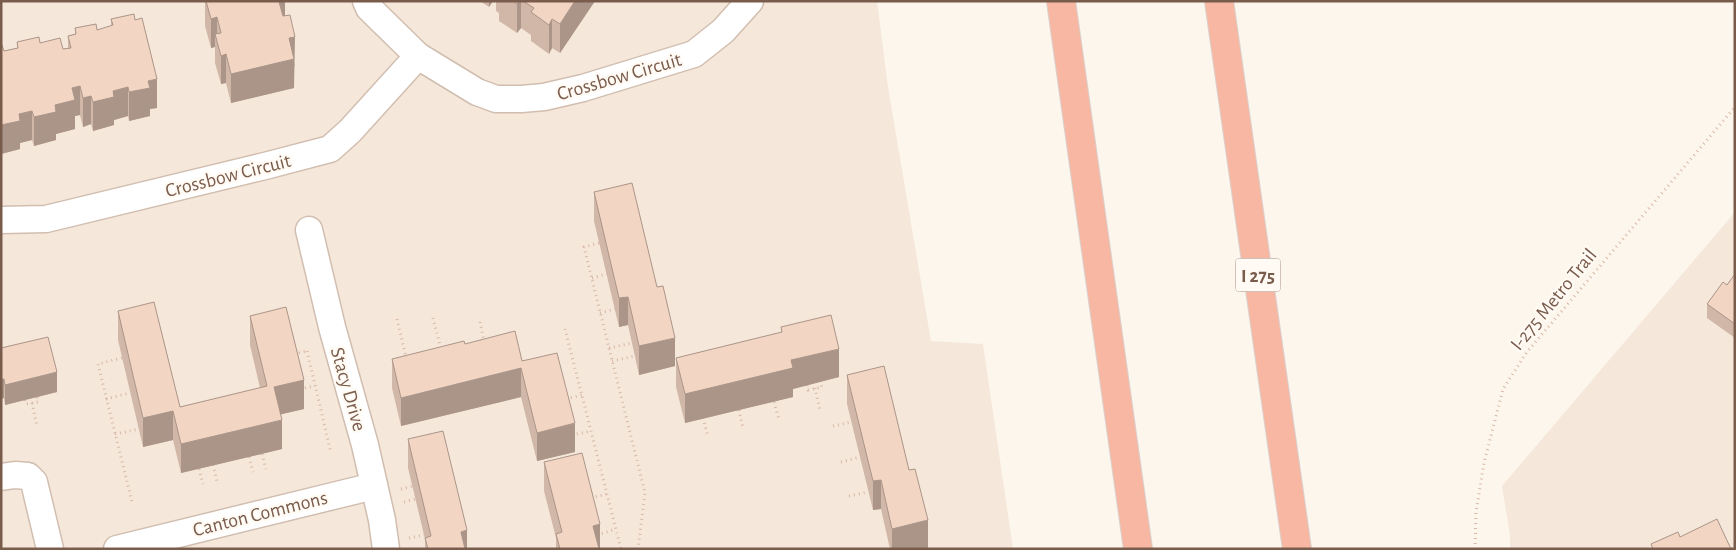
<svg xmlns="http://www.w3.org/2000/svg" width="1736" height="550" font-family="'Alegreya Sans',sans-serif">
<style>
.residential{fill:#f5e8da}
.lines{fill:none;stroke-linecap:round;stroke-linejoin:round}
.minor-casing{stroke:#d1beb0;stroke-width:29}
.motorway-casing{stroke:#dad1cd;stroke-width:30}
.path{stroke:#d9b8a5;stroke-width:3;stroke-dasharray:1 4;stroke-linecap:butt}
.minor{stroke:#fff;stroke-width:26}
.motorway{stroke:#f7b7a3;stroke-width:28}
.wall{fill:#d1b7a8}
.shaded-wall{fill:#aa9588}
.building{fill:#f3d5c3;stroke:#aa9588}
.labels{text-anchor:middle;stroke-width:4.5;stroke-linejoin:round;paint-order:stroke}
.shield{fill:#fffaf3;stroke:#a28b7f;stroke-width:1}
.shield-label{font-size:19px;font-weight:bold;fill:#7a5c4d}
.street-label{font-size:20px;fill:#7a5c4d;stroke:#fffaf3}
</style>
<rect width="100%" height="100%" fill="#fdf6ec"/>
<g class="residential">
<polygon points="1,1 877,1 888,87 931,341 983,344 1013,549 1,549"/>
<polygon points="1735,212 1735,549 1510,549 1510,535 1502,486"/>
</g>
<g class="lines">
<g class="minor-casing">
<g id="minor">
<polyline points="366,1 369,8 418,56 477,92 496,99 521,99 544,97 583,88 694,54 723,31 750,1"/>
<polyline points="1,220 46,219 265,166 330,149 350,131 418,56"/>
<polyline points="309,230 332,327 365,445 382,520 386,549"/>
<polyline points="1,477 15,475 28,476 34,482 50,549"/>
<polyline points="117,549 374,486"/>
</g>
</g>
<g class="motorway-casing">
<g id="motorway">
<polyline points="1061,1 1138,549"/>
<polyline points="1219,1 1297,549"/>
</g>
</g>
<g class="path">
<polyline points="599,243 584,247 645,493 638,549"/>
<polyline points="592,278 607,274"/>
<polyline points="600,313 615,309"/>
<polyline points="433,318 441,349"/>
<polyline points="397,319 406,357"/>
<polyline points="480,322 484,341"/>
<polyline points="565,329 621,549"/>
<polyline points="609,348 632,343"/>
<polyline points="307,351 331,453"/>
<polyline points="294,354 307,351"/>
<polyline points="122,358 98,364 132,502"/>
<polyline points="612,361 635,356"/>
<polyline points="807,385 808,390 822,387 820,382"/>
<polyline points="815,388 820,410"/>
<polyline points="300,389 315,386"/>
<polyline points="106,399 130,393"/>
<polyline points="566,399 582,395"/>
<polyline points="25,400 26,404 38,402 37,397"/>
<polyline points="774,402 779,420"/>
<polyline points="32,403 37,426"/>
<polyline points="739,410 743,428"/>
<polyline points="703,418 708,437"/>
<polyline points="833,426 851,422"/>
<polyline points="115,434 139,429"/>
<polyline points="572,435 591,431"/>
<polyline points="262,454 266,469"/>
<polyline points="249,457 253,472"/>
<polyline points="841,462 860,457"/>
<polyline points="213,465 217,481"/>
<polyline points="199,469 203,484"/>
<polyline points="401,489 413,486"/>
<polyline points="849,496 868,492"/>
<polyline points="591,498 607,494"/>
<polyline points="404,502 416,499"/>
<polyline points="597,535 616,529"/>
<polyline points="409,538 424,535"/>
<polyline points="1475,549 1476,512 1484,463 1503,389 1527,352 1735,107"/>
</g>
<use href="#minor" class="minor"/>
<use href="#motorway" class="motorway"/>
</g>
<g class="wall">
<polygon points="205,1 285,1 285,16 295,66 294,66 294,88 231,103 226,83 221,84 215,63 215,47 211,48 205,26"/>
<polygon points="480,1 493,1 489,7"/>
<polygon points="496,1 595,1 560,53 552,48 549,54 531,41 531,35 521,28 517,33 499,21 499,13 496,11"/>
<polygon points="111,19 157,108 150,109 150,116 129,121 128,116 114,120 114,125 93,131 91,124 83,127 80,115 75,116 75,129 56,134 56,140 34,146 32,140 20,143 20,149 1,154 1,46 4,51 17,48 17,42 40,43 63,49 68,48 68,36 75,34 75,28 97,30 111,26"/>
<polygon points="594,192 657,287 675,366 639,375 628,325 619,327 594,221"/>
<polygon points="1735,274 1735,338 1707,318 1707,304 1727,285"/>
<polygon points="118,311 180,407 260,388 250,345 250,316 304,409 281,414 282,449 181,473 173,440 143,447 118,340"/>
<polygon points="781,327 839,377 793,389 793,397 685,423 676,387 676,358 781,333"/>
<polygon points="465,344 522,361 575,452 537,461 521,397 401,426 392,388 392,359"/>
<polygon points="1,348 57,392 5,405 4,398 1,399"/>
<polygon points="847,375 928,549 890,549 881,509 873,510 847,404"/>
<polygon points="408,439 467,549 425,549 425,539 408,468"/>
<polygon points="544,462 600,549 556,549 556,538 544,491"/>
</g>
<g class="shaded-wall">
<polygon points="282,1 285,1 285,29 279,2"/>
<polygon points="489,1 493,1 489,7"/>
<polygon points="519,1 521,1 521,28 517,33 517,4"/>
<polygon points="575,1 595,1 560,53 560,24"/>
<polygon points="217,17 217,42 215,34 215,47 211,48 211,19"/>
<polygon points="552,19 552,48 549,54 549,25"/>
<polygon points="295,37 294,88 231,103 231,74 289,38"/>
<polygon points="226,54 226,83 221,84 221,56"/>
<polygon points="157,79 157,108 150,109 150,116 129,121 129,92 148,81"/>
<polygon points="80,86 80,115 75,116 75,129 56,134 56,140 34,146 34,117 55,105 72,88"/>
<polygon points="128,87 128,116 114,120 114,125 93,131 93,102 113,91"/>
<polygon points="91,96 91,124 83,127 83,98"/>
<polygon points="32,111 32,140 20,143 20,149 1,154 1,125 19,114"/>
<polygon points="628,297 628,325 619,327 619,298"/>
<polygon points="675,338 675,366 639,375 639,346"/>
<polygon points="839,349 839,377 793,389 793,397 685,423 685,394 791,360"/>
<polygon points="521,368 521,397 401,426 401,398"/>
<polygon points="57,372 57,392 5,405 5,385"/>
<polygon points="1,379 4,379 4,398 1,399"/>
<polygon points="304,380 304,409 274,416 274,387"/>
<polygon points="173,411 173,440 143,447 143,418"/>
<polygon points="282,420 282,449 181,473 181,444"/>
<polygon points="575,423 575,452 537,461 537,433"/>
<polygon points="881,480 881,509 873,510 873,481"/>
<polygon points="928,520 928,549 892,549 892,529"/>
<polygon points="600,524 600,549 593,549 593,526"/>
<polygon points="467,530 467,549 461,549 461,532"/>
</g>
<g class="building">
<polygon points="206,1 282,1 279,2 283,16 290,15 295,37 289,38 294,59 231,74 226,54 221,56 215,34 221,33 217,17 211,19"/>
<polygon points="513,1 519,1 517,4"/>
<polygon points="523,1 575,1 560,24 552,19 549,25 531,12 534,8"/>
<polygon points="134,14 135,20 142,18 157,79 148,81 150,88 129,92 128,87 113,91 114,97 93,102 91,96 83,98 80,86 72,88 75,100 55,105 56,112 34,117 32,111 19,114 20,121 1,125 1,46 2,45 4,51 18,48 17,42 39,37 40,43 60,38 63,49 71,48 68,36 76,34 75,28 96,24 97,30 113,25 111,19"/>
<polygon points="632,183 657,287 663,286 675,338 639,346 628,297 619,298 594,192"/>
<polygon points="1735,274 1735,324 1707,304 1723,282 1727,285"/>
<polygon points="154,302 180,407 267,386 250,316 286,307 304,380 274,387 282,420 181,444 173,411 143,418 118,311"/>
<polygon points="831,315 839,349 791,360 793,368 685,394 676,358 782,332 781,327"/>
<polygon points="515,331 522,361 557,353 575,423 537,433 521,368 401,398 392,359 464,341 465,344"/>
<polygon points="48,337 57,372 5,385 4,379 1,379 1,348"/>
<polygon points="884,366 909,470 915,469 928,520 892,529 881,480 873,481 847,375"/>
<polygon points="443,431 467,530 461,532 465,549 428,549 425,538 431,536 408,439"/>
<polygon points="582,453 600,524 593,526 599,549 560,549 556,534 562,532 544,462"/>
<polygon points="1717,519 1731,549 1653,549 1651,544 1678,532 1680,537"/>
</g>
<g class="labels">
<rect class="shield" x="1235.5" y="258.5" width="45" height="33" rx="4"/>
<g class="shield-label">
<text x="1258" y="282">I 275</text>
</g>
<g class="street-label">
<text transform="translate(619 76) rotate(-16)" y="7">Crossbow Circuit</text>
<text transform="translate(228 175) rotate(-14)" y="7">Crossbow Circuit</text>
<text transform="translate(1553 299) rotate(-51)" y="7">I-275 Metro Trail</text>
<text transform="translate(349 389) rotate(74)" y="7">Stacy Drive</text>
<text transform="translate(260 513) rotate(-14)" y="7">Canton Commons</text>
</g>
</g>
<rect width="1736" height="550" fill="none" stroke="#7a5c4d" stroke-width="5"/>
</svg>
